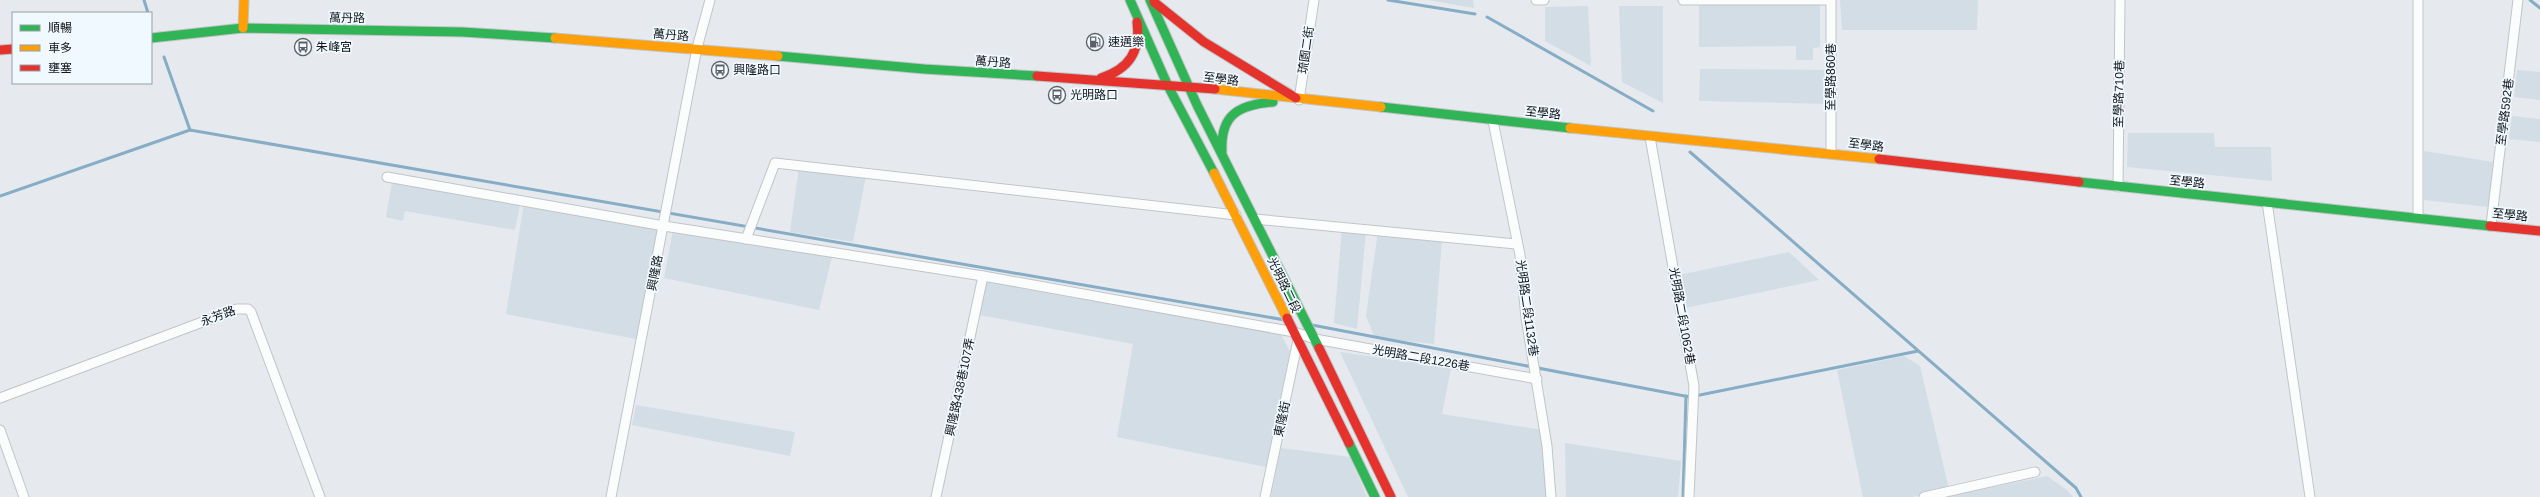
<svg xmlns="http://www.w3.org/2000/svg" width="2540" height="497" font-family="Arial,'Noto Sans TC',sans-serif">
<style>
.built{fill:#d2dde5}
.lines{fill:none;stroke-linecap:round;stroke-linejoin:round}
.stream{stroke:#86adc5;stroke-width:3}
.street-casing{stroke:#c1c5c8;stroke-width:11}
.fast-casing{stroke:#c1c5c8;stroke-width:11}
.slow-casing{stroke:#c1c5c8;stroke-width:11}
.jam-casing{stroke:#c1c5c8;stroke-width:11}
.street{stroke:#fbfcfc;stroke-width:9}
.fast{stroke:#30b455;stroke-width:9}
.slow{stroke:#ff9f0a;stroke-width:9}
.jam{stroke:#e5322d;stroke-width:9}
.labels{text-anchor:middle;stroke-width:3.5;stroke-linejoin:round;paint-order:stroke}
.street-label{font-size:12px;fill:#141719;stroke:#eff9ff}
.poi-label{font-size:12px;fill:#141719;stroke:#eff9ff;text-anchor:start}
</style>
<rect width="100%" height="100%" fill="#e6eaee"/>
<g class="built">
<polygon points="1428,0 1473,0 1474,8"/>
<polygon points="1840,0 1978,0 1977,30 1842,30"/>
<polygon points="1699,5 1820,5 1820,47 1813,48 1813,60 1796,60 1796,46 1699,47"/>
<polygon points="1588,6 1591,66 1545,41 1545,7"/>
<polygon points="1619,6 1663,6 1663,103 1622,82"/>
<polygon points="1700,69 1829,70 1829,104 1699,101"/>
<polygon points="2517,70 2540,72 2540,100 2514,97"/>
<polygon points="2512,116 2540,119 2540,142 2509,139"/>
<polygon points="2128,133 2214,133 2215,147 2271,147 2272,181 2127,167"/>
<polygon points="2424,151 2493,162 2489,207 2424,200"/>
<polygon points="799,167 866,176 853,242 790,232"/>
<polygon points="393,176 521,200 515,230 405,211 403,221 386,217"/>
<polygon points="524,203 658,228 636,339 506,314"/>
<polygon points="1342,228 1366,231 1357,329 1334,323"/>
<polygon points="673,230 832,257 819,310 664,278"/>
<polygon points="1378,231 1442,239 1434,344 1375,338 1366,316"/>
<polygon points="1789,252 1819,280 1685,308 1679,275"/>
<polygon points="985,282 1281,335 1290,351 1266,467 1117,437 1133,344 979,315"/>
<polygon points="1340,352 1451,368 1442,414 1542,430 1547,497 1408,497"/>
<polygon points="1904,356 1920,366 1949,489 1912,497 1863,497 1837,370"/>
<polygon points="636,405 795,432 790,456 632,425"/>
<polygon points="1565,443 1681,461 1678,497 1566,497"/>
<polygon points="1281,448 1350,457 1367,497 1271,497"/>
<polygon points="2047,476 2067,490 2073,497 1947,497"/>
</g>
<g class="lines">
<g class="stream">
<polyline points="144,0 148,13"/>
<polyline points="1388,0 1475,14"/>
<polyline points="2530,0 2540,8"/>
<polyline points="1487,17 1653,111"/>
<polyline points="164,57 190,130"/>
<polyline points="1690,152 2076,488 2081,497"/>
<polyline points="0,196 190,130 1285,320"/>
<polyline points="1312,325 1690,397 1918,351"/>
<polyline points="1683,497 1686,396"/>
</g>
<g class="street-casing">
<g id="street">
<polyline points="1536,0 1544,0"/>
<polyline points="1683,0 1831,0 1831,153"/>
<polyline points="1299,100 1314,0"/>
<polyline points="1493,121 1520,255 1526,318 1547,446 1551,497"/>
<polyline points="1650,137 1694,386 1689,497"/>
<polyline points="387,177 664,226 983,276 1294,332 1315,339 1537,379"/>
<polyline points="2118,187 2120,0"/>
<polyline points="2267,202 2310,497"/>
<polyline points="2418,217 2418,0"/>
<polyline points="1255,219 1516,244"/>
<polyline points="2491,225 2518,0"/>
<polyline points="746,239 775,163 1236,215"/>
<polyline points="0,398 237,309 248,309 251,312 320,497"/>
<polyline points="0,430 24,497"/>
<polyline points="611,497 697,48 710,0"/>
<polyline points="936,497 983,276"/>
<polyline points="1265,497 1298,340"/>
<polyline points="1924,497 2035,472"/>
</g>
</g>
<g class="fast-casing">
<g id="fast">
<polyline points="1130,0 1168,86 1214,173"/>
<polyline points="1150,0 1197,105 1319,348"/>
<polyline points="151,38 243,28 462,32 555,38"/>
<polyline points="778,56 924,69 1037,76"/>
<polyline points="1381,107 1570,128"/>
<path d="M1222,152C1220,114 1239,105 1273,102"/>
<polyline points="2079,182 2490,226"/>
<polyline points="1349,443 1375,497"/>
</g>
</g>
<g class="slow-casing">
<g id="slow">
<polyline points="243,28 244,0"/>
<polyline points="555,38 778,56"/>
<polyline points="1215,89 1381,107"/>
<polyline points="1570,128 1879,159"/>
<polyline points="1214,173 1287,318"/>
</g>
</g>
<g class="jam-casing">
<g id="jam">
<polyline points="1154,2 1204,42 1296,98"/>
<polyline points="0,50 13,49"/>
<polyline points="1037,76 1215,89"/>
<path d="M1101,78C1129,69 1141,51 1137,22"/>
<polyline points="1879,159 2079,182"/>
<polyline points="2490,226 2540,231"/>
<polyline points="1287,318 1349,443"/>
<polyline points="1319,348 1391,497"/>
</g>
</g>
<use href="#street" class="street"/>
<use href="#fast" class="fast"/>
<use href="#slow" class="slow"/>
<use href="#jam" class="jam"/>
</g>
<defs>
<g id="fuel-ring" transform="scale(0.9)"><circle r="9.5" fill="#eff9ff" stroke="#5e6164" stroke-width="1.5"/><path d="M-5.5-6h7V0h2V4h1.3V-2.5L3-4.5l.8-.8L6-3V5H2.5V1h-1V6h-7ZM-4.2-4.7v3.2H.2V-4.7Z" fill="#5e6164"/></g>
<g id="bus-ring" transform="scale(0.9)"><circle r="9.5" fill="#eff9ff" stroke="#5e6164" stroke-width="1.5"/><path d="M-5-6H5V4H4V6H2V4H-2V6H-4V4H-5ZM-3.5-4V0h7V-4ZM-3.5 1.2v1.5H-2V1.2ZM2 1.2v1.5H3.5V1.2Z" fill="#5e6164"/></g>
</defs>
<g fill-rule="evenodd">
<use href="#fuel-ring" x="1095" y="42"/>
<use href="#bus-ring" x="303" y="47"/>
<use href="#bus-ring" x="720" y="70"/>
<use href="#bus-ring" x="1057" y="95"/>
</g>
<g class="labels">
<g class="street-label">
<text transform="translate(347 18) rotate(1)" y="4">萬丹路</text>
<text transform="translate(671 35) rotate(4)" y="4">萬丹路</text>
<text transform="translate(1306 50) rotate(-82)" y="4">琉園二街</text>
<text transform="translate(993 62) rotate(4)" y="4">萬丹路</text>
<text transform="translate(1831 77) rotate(-90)" y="4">至學路860巷</text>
<text transform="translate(1221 79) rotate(7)" y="4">至學路</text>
<text transform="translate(2119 94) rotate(-89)" y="4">至學路710巷</text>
<text transform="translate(2505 112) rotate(-83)" y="4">至學路592巷</text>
<text transform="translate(1543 113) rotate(6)" y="4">至學路</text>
<text transform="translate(1866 145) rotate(7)" y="4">至學路</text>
<text transform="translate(2187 182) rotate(6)" y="4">至學路</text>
<text transform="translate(2510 215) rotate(6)" y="4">至學路</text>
<text transform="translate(655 273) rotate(-79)" y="4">興隆路</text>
<text transform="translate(1284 285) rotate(64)" y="4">光明路二段</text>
<text transform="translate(1527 308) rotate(82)" y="4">光明路二段1132巷</text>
<text transform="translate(218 316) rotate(-20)" y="4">永芳路</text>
<text transform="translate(1682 316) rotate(80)" y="4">光明路二段1062巷</text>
<text transform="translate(1421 358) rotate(10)" y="4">光明路二段1226巷</text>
<text transform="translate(960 387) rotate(-78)" y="4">興隆路438巷107弄</text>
<text transform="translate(1282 419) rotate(-78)" y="4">東隆街</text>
</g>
<g class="poi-label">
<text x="1108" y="46">速邁樂</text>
<text x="316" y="51">朱峰宮</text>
<text x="733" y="74">興隆路口</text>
<text x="1070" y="99">光明路口</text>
</g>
</g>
<rect x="12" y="12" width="140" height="72" fill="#eff9ff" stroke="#979fa3"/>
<rect x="20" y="25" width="20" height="6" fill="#30b455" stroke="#979fa3"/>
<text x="48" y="32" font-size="12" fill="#141719">順暢</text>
<rect x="20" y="45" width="20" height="6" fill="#ff9f0a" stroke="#979fa3"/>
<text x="48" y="52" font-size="12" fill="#141719">車多</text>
<rect x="20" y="65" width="20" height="6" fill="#e5322d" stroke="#979fa3"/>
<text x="48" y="72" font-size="12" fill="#141719">壅塞</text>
</svg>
